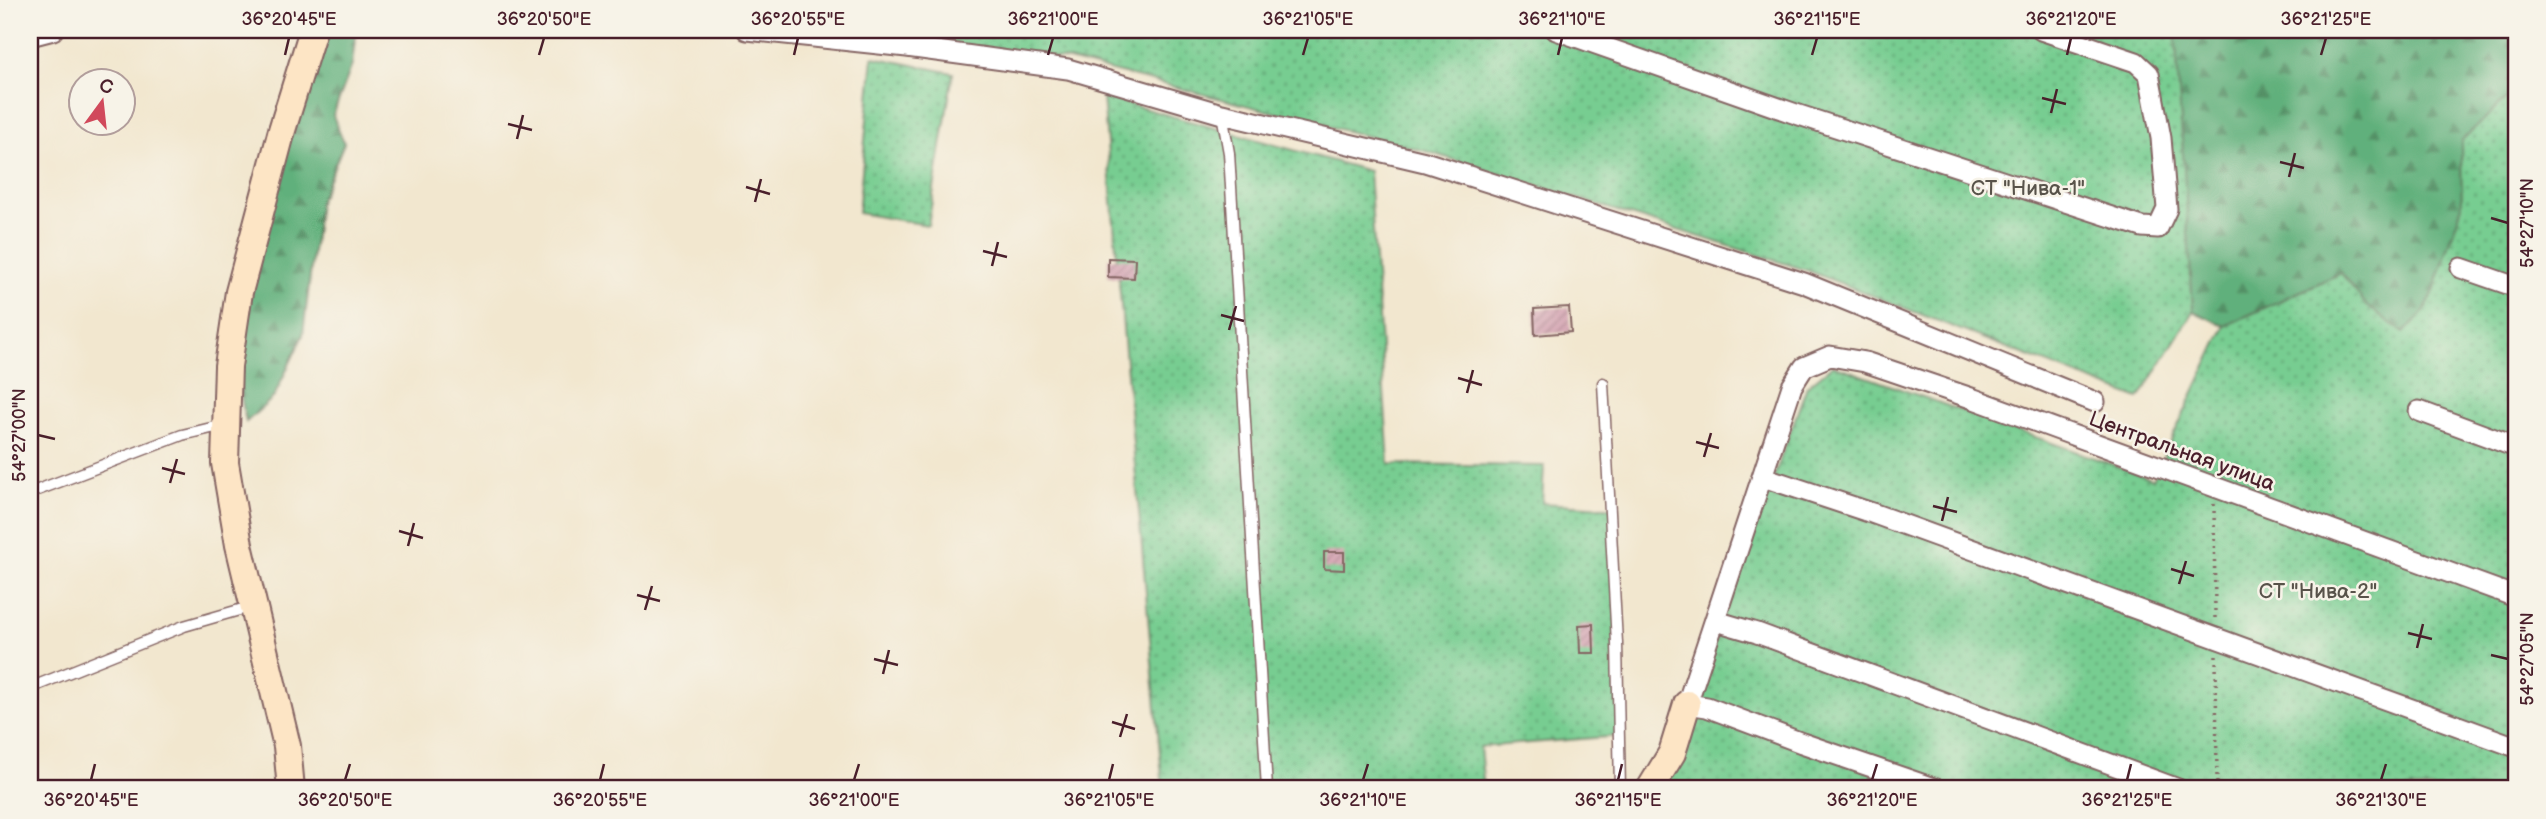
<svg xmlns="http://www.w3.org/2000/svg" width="2546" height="819" font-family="'Balsamiq Sans',sans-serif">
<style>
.forest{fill:url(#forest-firs);stroke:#566853;stroke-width:2}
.garden{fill:url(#garden-dots);stroke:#60765e;stroke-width:2}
.building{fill:url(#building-hatch)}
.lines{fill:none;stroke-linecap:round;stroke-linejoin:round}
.lane-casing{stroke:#856564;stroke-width:13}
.street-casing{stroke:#856564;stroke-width:23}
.secondary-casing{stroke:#856564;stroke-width:30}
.path{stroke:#856564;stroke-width:3.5;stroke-dasharray:2 5;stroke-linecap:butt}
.lane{stroke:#fff;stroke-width:10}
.street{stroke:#fff;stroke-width:19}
.secondary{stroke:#fde5c5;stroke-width:26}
.ticks{fill:none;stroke:#4a1f2b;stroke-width:2.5}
.labels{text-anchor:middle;stroke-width:5;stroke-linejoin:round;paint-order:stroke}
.park-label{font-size:21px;fill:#58534a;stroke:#f7f3e8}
.street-label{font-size:21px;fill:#4a1f2b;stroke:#f7f3e8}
.neatline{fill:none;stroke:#4a1f2b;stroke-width:2.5}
.ticks-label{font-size:18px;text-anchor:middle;fill:#4a1f2b}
</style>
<defs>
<pattern id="forest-firs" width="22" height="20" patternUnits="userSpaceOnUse" patternTransform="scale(1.75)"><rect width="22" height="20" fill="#61b07b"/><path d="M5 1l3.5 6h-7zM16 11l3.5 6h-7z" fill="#528f65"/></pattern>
<pattern id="garden-dots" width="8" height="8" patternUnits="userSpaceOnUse" patternTransform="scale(1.75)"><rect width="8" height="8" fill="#77cd91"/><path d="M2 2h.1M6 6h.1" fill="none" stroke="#64a677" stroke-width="1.8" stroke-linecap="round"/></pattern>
<pattern id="building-hatch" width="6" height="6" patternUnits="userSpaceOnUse" patternTransform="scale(1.75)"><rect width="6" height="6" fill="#d3a0b0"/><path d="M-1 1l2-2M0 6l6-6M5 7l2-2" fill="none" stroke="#ad828f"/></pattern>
</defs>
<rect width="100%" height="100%" fill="#f7f3e8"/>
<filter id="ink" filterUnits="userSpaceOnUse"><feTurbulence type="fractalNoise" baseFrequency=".0143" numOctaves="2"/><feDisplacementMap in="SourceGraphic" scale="14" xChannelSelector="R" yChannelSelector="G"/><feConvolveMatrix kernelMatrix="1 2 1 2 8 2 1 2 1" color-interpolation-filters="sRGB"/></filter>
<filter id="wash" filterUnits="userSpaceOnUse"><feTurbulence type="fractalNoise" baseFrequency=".00686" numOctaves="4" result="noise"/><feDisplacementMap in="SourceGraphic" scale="28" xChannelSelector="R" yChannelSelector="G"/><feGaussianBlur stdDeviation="1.57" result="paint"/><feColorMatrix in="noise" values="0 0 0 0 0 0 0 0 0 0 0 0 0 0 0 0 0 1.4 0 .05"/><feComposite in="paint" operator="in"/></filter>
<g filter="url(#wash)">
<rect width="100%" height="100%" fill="#f2e7cf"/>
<g class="forest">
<polygon points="319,30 356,30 352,65 333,115 344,143 319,202 303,335 274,397 246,422 236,371 246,297"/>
<polygon points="2175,30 2516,30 2516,90 2461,141 2462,206 2433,294 2423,313 2403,333 2367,306 2340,273 2225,326 2193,311"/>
</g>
<g class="garden">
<polygon points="804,30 2175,30 2193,311 2139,399 1809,271 1429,152 1069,60"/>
<polygon points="873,57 953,73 928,225 858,213"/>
<polygon points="2516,90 2516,789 1660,789 1807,386 1833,365 2153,479 2225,326 2341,273 2367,306 2404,333 2423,313 2433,294 2462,206 2461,141"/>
<polygon points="1103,97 1369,171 1389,464 1544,466 1542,503 1618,508 1619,736 1480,747 1484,789 1163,789"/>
</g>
<g id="blocks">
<g class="building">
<polygon points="1108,258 1135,259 1134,278 1108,277"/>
<polygon points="1569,307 1571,332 1535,335 1534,309"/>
<polygon points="1324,552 1344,552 1344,570 1324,569"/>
<polygon points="1593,624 1594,653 1580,653 1579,625"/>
</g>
</g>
</g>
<g filter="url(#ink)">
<use href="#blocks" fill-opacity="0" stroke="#856564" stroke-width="2"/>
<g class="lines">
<g class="lane-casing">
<g id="lane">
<polyline points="1222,114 1229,153 1267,789"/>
<polyline points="1603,383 1617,643 1620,789"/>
<polyline points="30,493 182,435 224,425"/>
<polyline points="30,688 184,626 253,606"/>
</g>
</g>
<g class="street-casing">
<g id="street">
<polyline points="747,30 907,47 1068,69 1222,114 1425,162 1804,283 2095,402"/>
<polyline points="1556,30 1793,113 2142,227 2158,228 2167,209 2161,138 2149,74 2136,62 2041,30"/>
<polyline points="30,36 53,30"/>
<polyline points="2461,268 2516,287"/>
<polyline points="2419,411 2516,447"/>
<polyline points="1763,477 1872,513 2516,747"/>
<polyline points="1716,621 1757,633 2178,789"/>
<polyline points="1936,789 1802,743 1707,707 1687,704 1792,386 1804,367 1830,356 1865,362 1974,399 2516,597"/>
</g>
</g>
<g class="secondary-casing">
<g id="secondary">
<polyline points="291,789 287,746 239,545 225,463 228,366 239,292 282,130 313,30"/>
<polyline points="1650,789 1672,753 1687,704"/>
</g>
</g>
<g class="path">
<polyline points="2214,504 2215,619"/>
<polyline points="2216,655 2217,789"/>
</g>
<use href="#lane" class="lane"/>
<use href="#street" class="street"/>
<use href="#secondary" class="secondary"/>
</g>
</g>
<path class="ticks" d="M285,55L289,38M539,55L544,38M794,55L798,38M1048,55L1053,38M1303,55L1308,38M1558,55L1562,38M1812,55L1817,38M2067,55L2071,38M2321,55L2326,38M2042,98L2066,104M2051,113L2057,89M508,124L532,130M517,139L523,115M2280,162L2304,168M2289,177L2295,153M746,187L770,194M755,202L761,179M2491,218L2508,223M983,251L1007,257M992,266L998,242M1221,315L1244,321M1229,330L1236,306M1458,378L1482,385M1467,393L1473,370M38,435L55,439M1696,442L1719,448M1704,457L1711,433M162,468L185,474M170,483L177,459M1933,506L1957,512M1942,521L1948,497M399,531L423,538M408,546L414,523M2171,569L2194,576M2179,584L2186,561M637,595L660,601M645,610L652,586M2408,633L2432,639M2417,648L2423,624M2491,655L2508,659M874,659L898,665M883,674L889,650M1112,722L1135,729M1120,737L1127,714M91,780L95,764M345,780L350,764M600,780L604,764M854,780L859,764M1109,780L1113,764M1363,780L1368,764M1618,780L1622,764M1872,780L1877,764M2127,780L2131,764M2381,780L2386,764"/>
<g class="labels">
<g class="park-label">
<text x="2028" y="195">СТ "Нива-1"</text>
<text x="2318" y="598">СТ "Нива-2"</text>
</g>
<g class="street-label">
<text transform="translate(2182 451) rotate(20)" y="7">Центральная улица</text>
</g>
</g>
<rect width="2546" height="819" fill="none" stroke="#f7f3e8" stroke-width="77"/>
<g transform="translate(102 102) rotate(15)"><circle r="33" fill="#f7f3e8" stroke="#b29e9c" stroke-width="2"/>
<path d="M0-5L12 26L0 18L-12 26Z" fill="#d1495b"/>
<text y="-10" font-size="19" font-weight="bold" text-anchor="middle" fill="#4a1f2b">С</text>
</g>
<rect x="38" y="38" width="2470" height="742" class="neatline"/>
<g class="ticks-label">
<text x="289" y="25">36°20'45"E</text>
<text x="544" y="25">36°20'50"E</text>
<text x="798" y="25">36°20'55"E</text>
<text x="1053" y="25">36°21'00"E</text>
<text x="1308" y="25">36°21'05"E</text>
<text x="1562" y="25">36°21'10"E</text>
<text x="1817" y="25">36°21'15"E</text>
<text x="2071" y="25">36°21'20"E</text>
<text x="2326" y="25">36°21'25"E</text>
<text transform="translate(2527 223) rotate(-90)" y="6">54°27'10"N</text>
<text transform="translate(19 435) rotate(-90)" y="6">54°27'00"N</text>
<text transform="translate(2527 659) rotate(-90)" y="6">54°27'05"N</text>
<text x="91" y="806">36°20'45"E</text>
<text x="345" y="806">36°20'50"E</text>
<text x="600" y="806">36°20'55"E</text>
<text x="854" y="806">36°21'00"E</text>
<text x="1109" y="806">36°21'05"E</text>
<text x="1363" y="806">36°21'10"E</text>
<text x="1618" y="806">36°21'15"E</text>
<text x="1872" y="806">36°21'20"E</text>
<text x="2127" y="806">36°21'25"E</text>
<text x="2381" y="806">36°21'30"E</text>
</g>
</svg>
